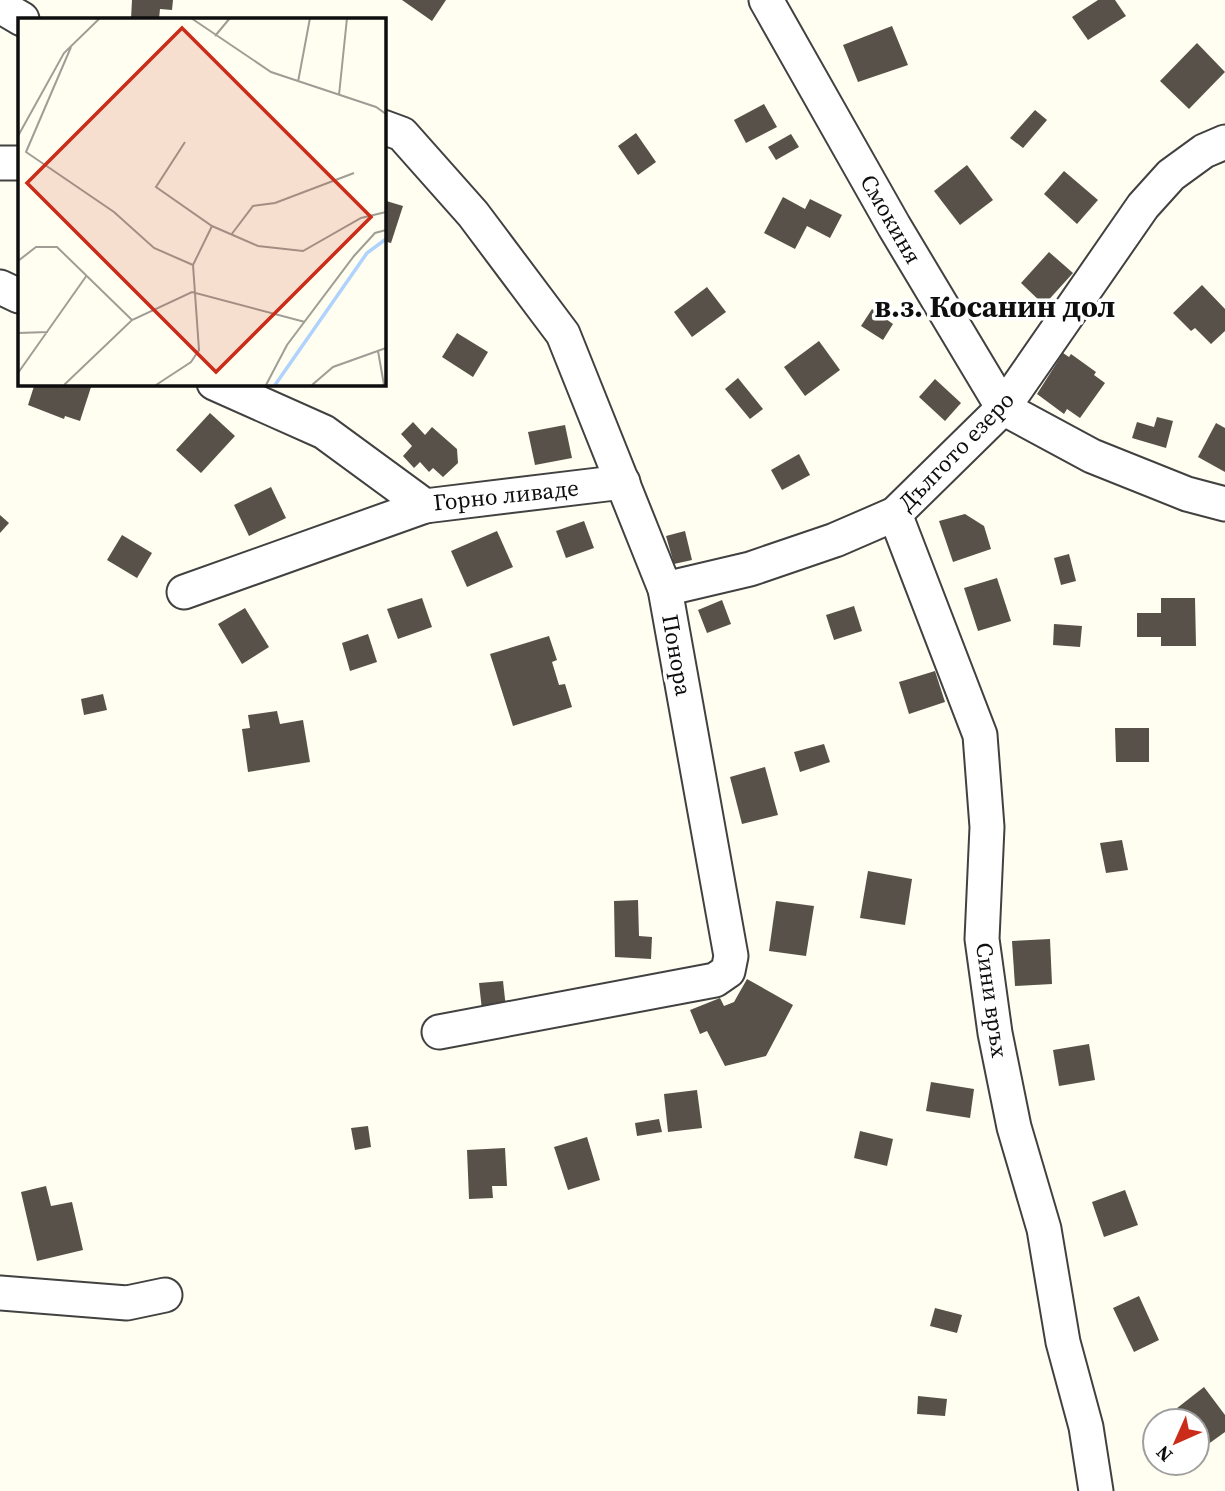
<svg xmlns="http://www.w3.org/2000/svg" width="1225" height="1491" font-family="'Source Serif 4',serif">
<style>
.building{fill:#58514a}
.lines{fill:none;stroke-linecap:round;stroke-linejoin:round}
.minor-casing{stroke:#414141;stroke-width:37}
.minor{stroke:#fff;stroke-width:33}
.labels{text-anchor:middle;stroke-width:7;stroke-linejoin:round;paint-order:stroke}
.street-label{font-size:23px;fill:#0e0e0e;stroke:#fff}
.district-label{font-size:30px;font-weight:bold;fill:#0e0e0e;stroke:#fff}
.inset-river{fill:none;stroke:#afd3fc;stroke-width:3.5}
.inset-road{fill:none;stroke:#9f9e96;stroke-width:2}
.view{fill:#cb2c19;fill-opacity:0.15;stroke:#cb2c19;stroke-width:3.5}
.inset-edge{fill:none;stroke:#0e0e0e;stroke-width:3.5}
</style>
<rect width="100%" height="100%" fill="#fffef0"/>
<g class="building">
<polygon points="132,0 173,0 172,10 160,9 159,19 131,19"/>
<polygon points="402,0 446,0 432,21"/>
<polygon points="1098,0 1115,0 1126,16 1088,40 1072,17"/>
<polygon points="892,26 908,65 858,82 843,45"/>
<polygon points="1197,43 1225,72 1189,109 1160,81"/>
<polygon points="764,104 777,127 746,143 734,120"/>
<polygon points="1035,110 1047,120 1023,148 1010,138"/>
<polygon points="636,133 656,162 638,175 618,146"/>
<polygon points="791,134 799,147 776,160 768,147"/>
<polygon points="967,165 993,200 960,225 934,191"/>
<polygon points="1064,171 1098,200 1077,224 1044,194"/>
<polygon points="783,197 805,209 810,199 842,215 830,238 807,226 795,249 764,233"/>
<polygon points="383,200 403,206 391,243 383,241"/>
<polygon points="1049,252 1073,273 1044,305 1021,283"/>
<polygon points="1202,285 1225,309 1225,331 1211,344 1195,328 1191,331 1173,313"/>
<polygon points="707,287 726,312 692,337 674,312"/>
<polygon points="872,309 893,324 883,340 861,326"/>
<polygon points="457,333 488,352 473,377 442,357"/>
<polygon points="819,341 840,370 805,396 784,367"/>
<polygon points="1063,353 1069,357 1071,354 1096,372 1094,375 1105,383 1080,418 1067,409 1064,414 1037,394"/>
<polygon points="738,378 763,409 750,419 725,389"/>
<polygon points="935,379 961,403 945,421 919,397"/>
<polygon points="35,383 92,384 80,421 65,416 64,419 28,405"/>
<polygon points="210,413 235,436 201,473 176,450"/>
<polygon points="1157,417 1173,421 1166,448 1132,438 1137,422 1154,427"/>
<polygon points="413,422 425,435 432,427 457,449 458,463 443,477 433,468 429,472 420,462 414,468 403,456 412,446 401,434"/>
<polygon points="1216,423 1225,428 1225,472 1198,457"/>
<polygon points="565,425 572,458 535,465 528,432"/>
<polygon points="799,454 810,475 782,490 771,470"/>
<polygon points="271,487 286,518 249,536 234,505"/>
<polygon points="965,514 984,526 991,549 953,562 939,521"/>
<polygon points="0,515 9,523 0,533"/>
<polygon points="584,521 594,548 566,558 556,531"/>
<polygon points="497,531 513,567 467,587 451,551"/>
<polygon points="685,531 692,560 674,564 666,536"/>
<polygon points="122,535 152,553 137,578 107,560"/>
<polygon points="1069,554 1076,581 1061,585 1054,558"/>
<polygon points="997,578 1011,621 978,631 964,588"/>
<polygon points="422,598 432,627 398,639 387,609"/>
<polygon points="1161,598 1195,598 1196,646 1161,646 1161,637 1137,637 1137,613 1161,613"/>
<polygon points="722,600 731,624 707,633 698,610"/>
<polygon points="854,606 862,631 834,640 826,615"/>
<polygon points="245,608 269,647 242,664 218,624"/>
<polygon points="1054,624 1082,626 1080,647 1053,645"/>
<polygon points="368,634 377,662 350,671 342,643"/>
<polygon points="549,636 557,660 552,662 559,685 565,684 572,707 513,726 490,654"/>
<polygon points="935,671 945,702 909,714 899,682"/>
<polygon points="103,694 107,710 84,715 81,699"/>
<polygon points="277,711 280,724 303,720 310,762 248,772 242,729 250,728 248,715"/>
<polygon points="1115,728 1149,728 1149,762 1116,762"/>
<polygon points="824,744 830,762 800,772 794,752"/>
<polygon points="765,767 778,815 742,824 730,777"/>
<polygon points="1122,840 1128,870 1106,873 1100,843"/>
<polygon points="868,871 912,879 905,925 860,918"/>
<polygon points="638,900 639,936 652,937 651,959 615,957 614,901"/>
<polygon points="776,901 814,906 806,956 769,951"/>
<polygon points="1050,939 1052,984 1015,986 1012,941"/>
<polygon points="747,979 793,1005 766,1056 725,1066 707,1031 700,1034 690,1010 720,998 724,1006 734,1002"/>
<polygon points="503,981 506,1008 482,1010 479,983"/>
<polygon points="1089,1044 1095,1080 1059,1086 1053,1050"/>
<polygon points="931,1082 974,1089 970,1118 926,1111"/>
<polygon points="697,1090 702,1128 668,1132 664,1094"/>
<polygon points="659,1119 662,1132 637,1136 635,1123"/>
<polygon points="368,1126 371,1147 355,1150 351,1128"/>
<polygon points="860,1131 893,1139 887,1166 854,1158"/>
<polygon points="587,1137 600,1180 568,1190 554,1147"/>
<polygon points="505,1148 507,1186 492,1186 493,1198 469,1199 467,1150"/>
<polygon points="46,1186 51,1206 72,1202 83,1250 37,1261 21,1192"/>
<polygon points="1125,1190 1138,1225 1104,1237 1092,1202"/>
<polygon points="1139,1296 1159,1340 1134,1352 1113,1308"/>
<polygon points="935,1308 962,1315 957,1333 930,1326"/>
<polygon points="1204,1387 1225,1415 1225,1432 1200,1450 1197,1445 1197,1421 1179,1421 1172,1412"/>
<polygon points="918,1396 947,1399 945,1416 917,1414"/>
</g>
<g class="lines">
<g class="minor-casing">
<g id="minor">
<polyline points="766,0 894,226 1003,408 1092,456 1187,494 1225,504"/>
<polyline points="0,6 22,19"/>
<polyline points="383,127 402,134 473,214 563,334 665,589 731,956 728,971 715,980 439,1032"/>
<polyline points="0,163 19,163"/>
<polyline points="0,287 19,296"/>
<polyline points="214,383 324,432 425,506 623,482"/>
<polyline points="895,514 980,735 987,827 982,939 995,1033 1014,1127 1044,1229 1063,1342 1086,1427 1096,1491"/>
<polyline points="665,589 750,569 835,540 895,514 1003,408 1143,206 1171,175 1204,151 1225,142"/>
<polyline points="184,592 425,506"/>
<polyline points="0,1293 127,1303 165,1295"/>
</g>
</g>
<use href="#minor" class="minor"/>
</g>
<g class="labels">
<g class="street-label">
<text transform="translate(891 219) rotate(60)" y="8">Смокиня</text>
<text transform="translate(956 451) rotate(-46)" y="8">Дългото езеро</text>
<text transform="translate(506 495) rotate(-6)" y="8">Горно ливаде</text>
<text transform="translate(677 655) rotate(80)" y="8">Понора</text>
<text transform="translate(992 1000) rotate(82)" y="8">Сини връх</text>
</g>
<g class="district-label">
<text x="995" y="317">в.з. Косанин дол</text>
</g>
</g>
<g transform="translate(18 18)">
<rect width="368" height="368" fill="#fffef0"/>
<path class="inset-river" d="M257,367L349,235L368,221"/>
<path class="inset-road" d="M173,0L253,54L358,89L368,96M197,18L212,0M53,29L8,134L96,194L136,230L175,247M280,64L292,0M321,77L329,0M0,118L46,35L82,0M167,124L138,169L194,208L240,228L285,233L343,200L368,194M213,217L235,188L257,185L336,155M0,243L18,229H39L114,302M0,315L30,314M360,333L366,367M0,355L69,257M46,367L114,302L174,274L287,304M138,367L173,344L181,332L175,247L194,208M248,367L269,327L336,238L357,215L368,212M294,367L315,349L368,330"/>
<path class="view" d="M164,10L353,199L198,354L9,165Z"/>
<rect width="368" height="368" class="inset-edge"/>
</g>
<g transform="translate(1176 1442) rotate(225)"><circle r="33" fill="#ffffff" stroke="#9f9f9f" stroke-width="2"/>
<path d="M0-5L12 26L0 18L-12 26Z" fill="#cb2c19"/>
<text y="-10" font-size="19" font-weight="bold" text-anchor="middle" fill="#0e0e0e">N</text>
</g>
</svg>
